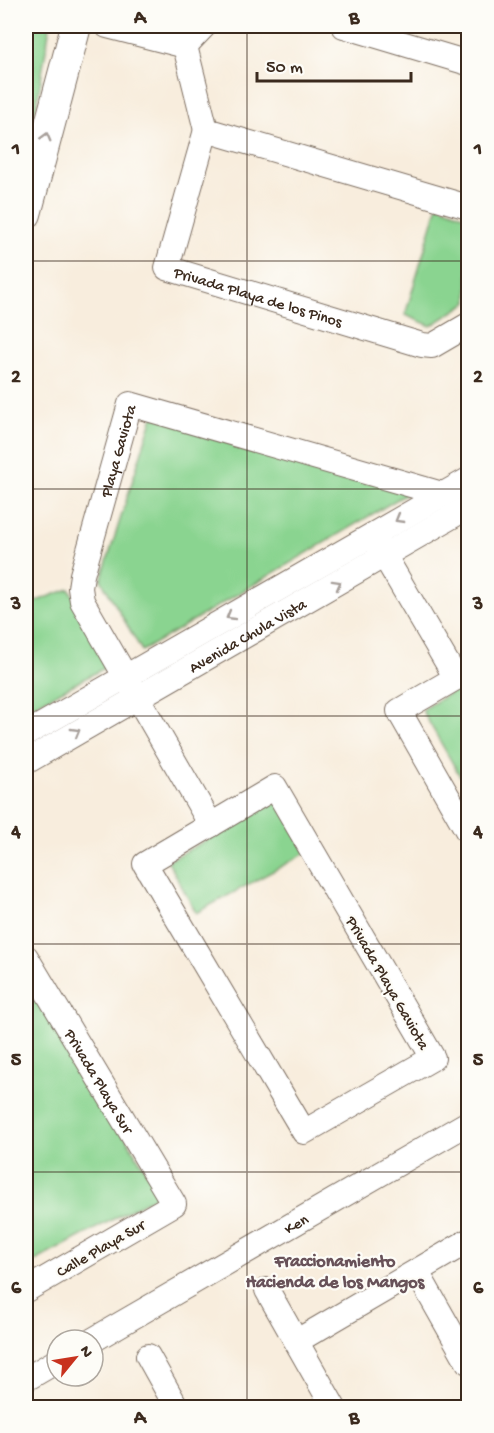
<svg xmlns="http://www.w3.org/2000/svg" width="494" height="1433" font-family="'Gochi Hand',sans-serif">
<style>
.green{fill:#8ad490;stroke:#627f57;stroke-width:1.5}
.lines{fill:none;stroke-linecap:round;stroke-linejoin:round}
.minor-casing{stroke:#7d6e61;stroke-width:26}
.tertiary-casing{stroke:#7d6e61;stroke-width:32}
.minor{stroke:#fff;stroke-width:24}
.tertiary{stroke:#fff;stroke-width:30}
.oneway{stroke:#a79f9a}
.grid{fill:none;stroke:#3b2a1e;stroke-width:1.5;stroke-opacity:0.55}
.labels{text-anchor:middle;stroke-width:4.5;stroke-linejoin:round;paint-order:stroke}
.street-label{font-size:16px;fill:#3b2a1e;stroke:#fdfcf7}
.neighbourhood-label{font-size:18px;font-weight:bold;fill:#685259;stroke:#fdfcf7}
.neatline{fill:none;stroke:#3b2a1e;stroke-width:2}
.grid-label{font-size:20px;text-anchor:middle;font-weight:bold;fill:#3b2a1e}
</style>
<rect width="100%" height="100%" fill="#fdfcf7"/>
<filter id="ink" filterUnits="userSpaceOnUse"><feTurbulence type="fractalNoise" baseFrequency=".0167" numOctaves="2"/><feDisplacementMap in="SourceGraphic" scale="12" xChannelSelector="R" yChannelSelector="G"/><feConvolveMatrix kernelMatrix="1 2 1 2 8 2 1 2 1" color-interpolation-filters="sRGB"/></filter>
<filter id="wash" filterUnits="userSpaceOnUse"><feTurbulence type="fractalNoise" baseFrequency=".008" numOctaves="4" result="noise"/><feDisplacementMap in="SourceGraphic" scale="24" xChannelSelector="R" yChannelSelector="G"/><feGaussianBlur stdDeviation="1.35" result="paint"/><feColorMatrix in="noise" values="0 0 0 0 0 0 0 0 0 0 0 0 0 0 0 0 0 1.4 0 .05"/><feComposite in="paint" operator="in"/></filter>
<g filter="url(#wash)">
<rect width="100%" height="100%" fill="#f8eddd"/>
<g class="green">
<polygon points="26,26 50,26 36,109 26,147"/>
<polygon points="438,205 468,217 468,302 431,326 405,315"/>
<polygon points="153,416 413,490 142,651 101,580"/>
<polygon points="69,589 114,663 26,710 26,605"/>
<polygon points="468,682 468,771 460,776 422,710"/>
<polygon points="279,800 306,853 196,913 168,861"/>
<polygon points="26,974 160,1194 26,1266"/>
</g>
</g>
<g filter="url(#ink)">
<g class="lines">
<g class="minor-casing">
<g id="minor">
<polyline points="107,26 185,46"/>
<polyline points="344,26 468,63"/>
<polyline points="185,46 206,130"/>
<polyline points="185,46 204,26"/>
<path id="s1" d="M468,207L206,130L167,268L422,345L432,346L468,325"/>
<polyline points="377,543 456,678"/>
<polyline points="468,671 399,711 468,832"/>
<polyline points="26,734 468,480"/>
<path id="s2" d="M26,762L468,507"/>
<polygon points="275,787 433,1058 304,1132 145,864"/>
<path id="s3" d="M211,825L82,601L80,588L82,575L130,404L442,494"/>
<path id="s4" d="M26,957L174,1204L26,1290"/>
<polyline points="417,1272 468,1362"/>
<polyline points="267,1290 334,1408"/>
<path id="s5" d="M93,1340L468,1123"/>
<polyline points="297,1341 468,1241"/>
<polyline points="148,1356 177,1408"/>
<polyline points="26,1379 57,1361"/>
</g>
</g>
<g class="tertiary-casing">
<polyline id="tertiary" points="26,214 76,26"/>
</g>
<use href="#minor" class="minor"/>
<use href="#tertiary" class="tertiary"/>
</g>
<defs><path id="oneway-chevron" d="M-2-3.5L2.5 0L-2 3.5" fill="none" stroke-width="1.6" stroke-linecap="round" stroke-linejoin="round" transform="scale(1.5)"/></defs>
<g class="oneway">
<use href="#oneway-chevron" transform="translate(46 137) rotate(-75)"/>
<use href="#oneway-chevron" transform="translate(399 519) rotate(150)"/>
<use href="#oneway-chevron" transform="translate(337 584) rotate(-29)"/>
<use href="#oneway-chevron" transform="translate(230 616) rotate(150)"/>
<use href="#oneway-chevron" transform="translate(76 732) rotate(-30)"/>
</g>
</g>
<path class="grid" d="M247,26V1408M26,261H468M26,489H468M26,716H468M26,944H468M26,1172H468"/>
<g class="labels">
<g class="street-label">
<text dy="6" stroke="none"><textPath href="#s1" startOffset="512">Privada Playa de los Pinos</textPath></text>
<text dy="6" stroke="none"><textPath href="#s3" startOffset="414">Playa Gaviota</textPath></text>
<text dy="6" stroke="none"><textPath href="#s2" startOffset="255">Avenida Chula Vista</textPath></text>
<text transform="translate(389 982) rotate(60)" y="6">Privada Playa Gaviota</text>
<text dy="6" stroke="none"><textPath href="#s4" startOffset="144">Privada Playa Sur</textPath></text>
<text dy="6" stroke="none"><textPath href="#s5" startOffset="234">Ken</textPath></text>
<text transform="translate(100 1247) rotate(-30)" y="6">Calle Playa Sur</text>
</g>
<g class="neighbourhood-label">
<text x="335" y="1266">Fraccionamiento<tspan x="335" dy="21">Hacienda de los Mangos</tspan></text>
</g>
</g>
<rect width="494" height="1433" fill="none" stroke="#fdfcf7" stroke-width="66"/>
<g transform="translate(75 1358) rotate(60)"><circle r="28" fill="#fdfcf7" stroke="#afa8a0" stroke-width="1.5"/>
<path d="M0-4.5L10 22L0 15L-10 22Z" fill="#c8321e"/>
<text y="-9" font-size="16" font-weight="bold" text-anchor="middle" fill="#3b2a1e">N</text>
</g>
<path d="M257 72v9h154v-9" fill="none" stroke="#3b2a1e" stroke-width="3"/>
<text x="266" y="72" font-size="18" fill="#3b2a1e" stroke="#fdfcf7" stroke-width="4.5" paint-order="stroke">50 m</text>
<rect x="33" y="33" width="428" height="1367" class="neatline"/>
<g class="grid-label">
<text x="140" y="23">A</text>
<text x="354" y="23">B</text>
<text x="16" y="154">1</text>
<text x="478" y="154">1</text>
<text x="16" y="382">2</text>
<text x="478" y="382">2</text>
<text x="16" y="609">3</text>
<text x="478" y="609">3</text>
<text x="16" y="837">4</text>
<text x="478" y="837">4</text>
<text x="16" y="1065">5</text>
<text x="478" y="1065">5</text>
<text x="16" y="1293">6</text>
<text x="478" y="1293">6</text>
<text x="140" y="1423">A</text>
<text x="354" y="1423">B</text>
</g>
</svg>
